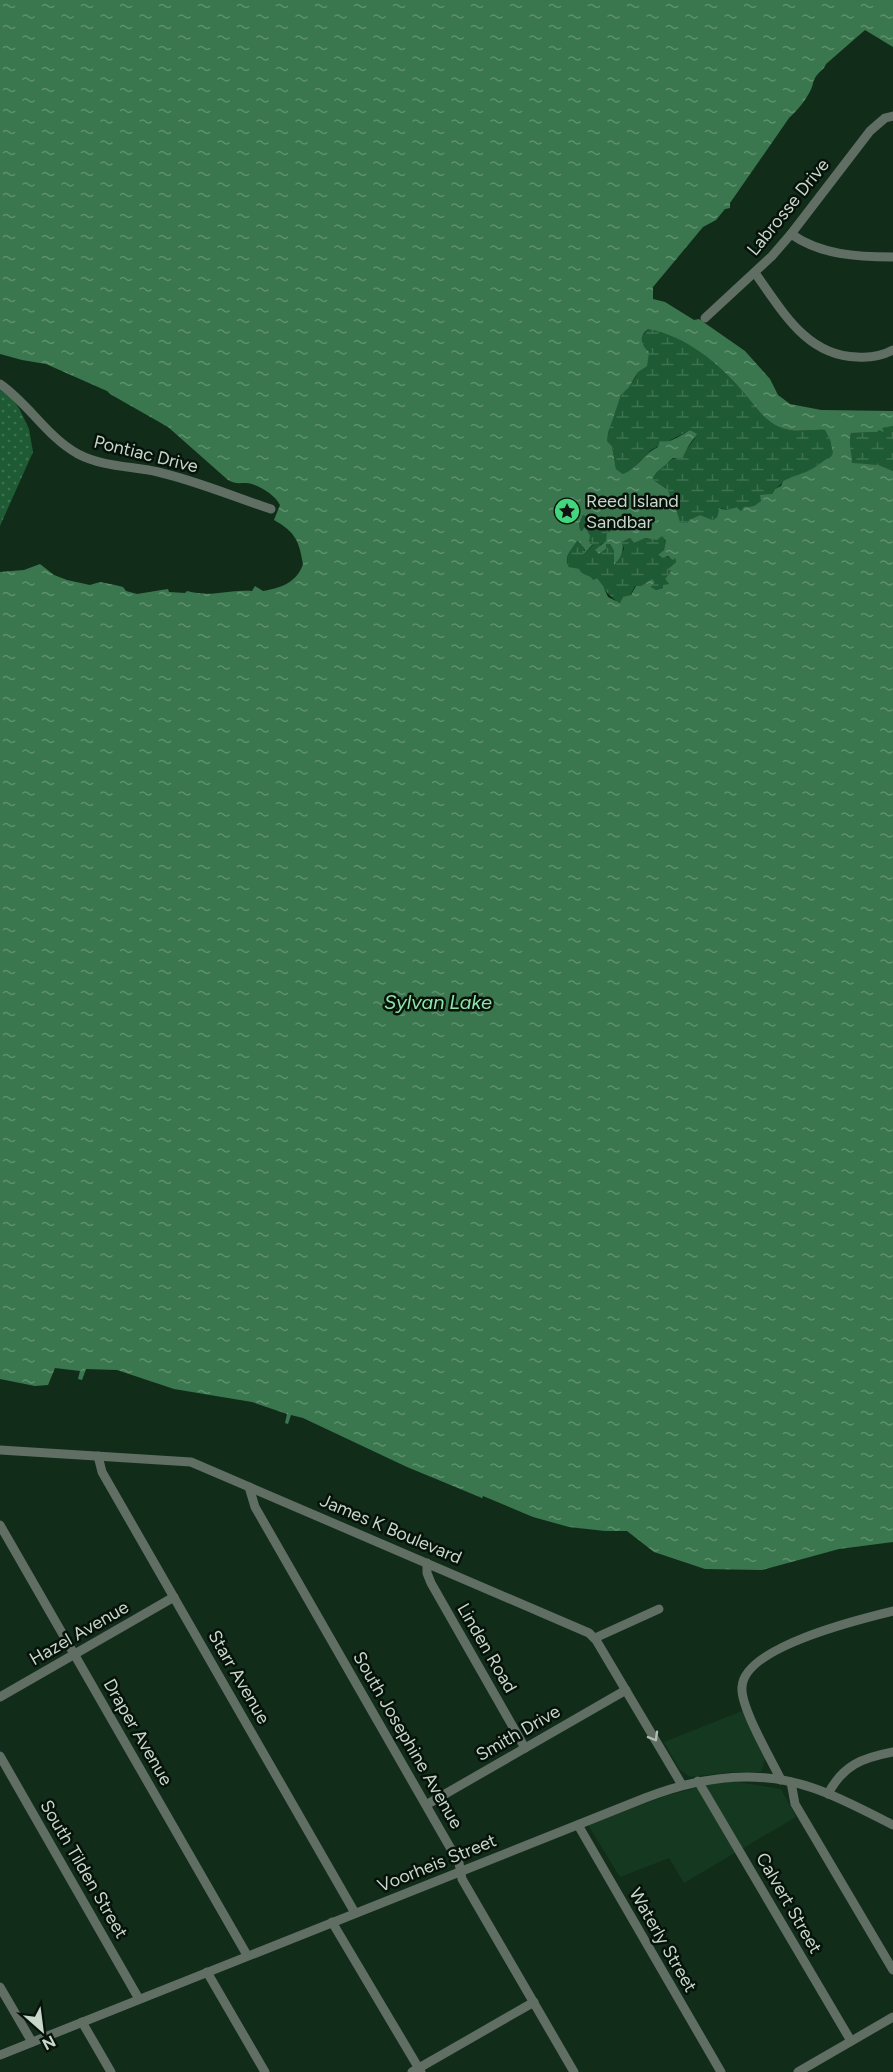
<svg xmlns="http://www.w3.org/2000/svg" width="893" height="2072" font-family="Figtree,sans-serif">
<style>
.built{fill:#153820}
.wetland{fill:url(#wetland-marsh)}
.park{fill:url(#park-dots)}
.water{fill:url(#water-ripples);fill-rule:evenodd}
.lines{fill:none;stroke-linecap:round;stroke-linejoin:round}
.minor{stroke:#616e64;stroke-width:9}
.oneway{stroke:#aebdb0}
.labels{text-anchor:middle;stroke-width:5;stroke-linejoin:round;paint-order:stroke}
.street-label{font-size:18px;fill:#c7d7ca;stroke:#07120a}
.poi-label{font-size:18px;fill:#c7d7ca;stroke:#07120a;text-anchor:start}
.water-label{font-size:20px;font-style:italic;fill:#8fe6a8;stroke:#07120a}
</style>
<defs>
<pattern id="wetland-marsh" width="20" height="14" patternUnits="userSpaceOnUse" patternTransform="scale(1.5)"><rect width="20" height="14" fill="#1e5a34"/><path d="M1 5h8M5 5V1M11 12h8M15 12V8" fill="none" stroke="#3d7150"/></pattern>
<pattern id="park-dots" width="8" height="8" patternUnits="userSpaceOnUse" patternTransform="scale(1.5)"><rect width="8" height="8" fill="#1e5a34"/><path d="M2 2h.1M6 6h.1" fill="none" stroke="#3d7150" stroke-width="1.8" stroke-linecap="round"/></pattern>
<pattern id="water-ripples" width="26" height="14" patternUnits="userSpaceOnUse" patternTransform="scale(1.5)"><rect width="26" height="14" fill="#3b774e"/><path d="M2 4q2-2 4 0t4 0M15 11q2-2 4 0t4 0" fill="none" stroke="#5f906e"/></pattern>
</defs>
<rect width="100%" height="100%" fill="#112d1a"/>
<g class="built">
<polygon points="742,1711 766,1756 761,1772 733,1772 690,1777 680,1770 664,1742"/>
<polygon points="737,1782 781,1789 796,1817 684,1883 669,1858 620,1877 588,1825 665,1796 715,1783"/>
</g>
<g class="wetland">
<path d="M648,329C685,336 719,363 743,392C754,404 763,420 779,427C795,434 809,429 825,430L830,440L833,454C830,459 826,458 822,462C806,475 800,473 783,481C780,487 774,488 772,494L754,506H749L741,511L737,507L726,510L721,508L717,517L713,520L700,515L689,520L687,523L680,524L668,490L652,479L657,472L668,463L667,462L683,454L695,438L694,433L690,430L651,450L628,473L623,474L616,469L612,446L607,441C607,434 617,403 621,396C624,389 633,384 637,374C641,362 641,349 641,337Z"/>
<path d="M893,426V471L879,465L852,464C851,453 848,442 851,433L877,432L878,430H883L881,428Z"/>
<path d="M583,515L591,518L592,522C601,529 609,525 614,530L607,533V541L601,544L597,552L599,551V554L606,549V544H610L614,551L616,563L624,549L622,542L630,538L634,543L643,538L654,539L662,535L666,542L664,550L658,556L675,558L676,562L667,570L671,571L665,579L669,584L663,586V588L656,590L651,587L655,582L652,579L641,586H635L630,596L622,598V602L618,603C610,595 602,589 597,578L593,580L579,571L569,567C564,559 570,549 576,542L578,541L584,548V554L593,545L588,541L586,528L583,531L580,530L579,524Z"/>
</g>
<polygon class="park" points="0,390 13,399 20,410 29,429 33,452 0,526"/>
<path class="water" d="M0,0H893V47L865,30L826,64C824,70 818,72 815,78C813,81 813,84 812,87C807,99 798,110 789,118L730,203V208L725,209L716,220L703,227L653,287V299L665,302L694,320L699,319L745,351L770,379L778,395L790,404L821,410L893,411V426L882,428L884,432L879,430L877,432L851,433C848,443 852,453 852,463L879,465L893,471V1542L839,1549L762,1570L705,1569L654,1552L627,1531H605L569,1527L533,1517L483,1496L482,1498L407,1467L303,1418L291,1415L288,1424L285,1423L287,1414L252,1402L174,1389L117,1370L86,1369L82,1380L78,1379L80,1371L55,1368L48,1385L35,1386L0,1379V572L24,570L40,564L54,575L67,580L90,585L100,582L115,585L123,587L126,591L137,594L168,589L169,592L185,593L187,591C212,598 228,589 252,591L255,586L263,591C280,588 297,583 303,564C299,540 295,532 274,520L280,505C276,496 262,487 252,484C243,481 238,486 228,480L168,427L110,394L107,391L46,364L22,360L0,354ZM648,329C685,336 719,363 743,392C754,404 763,420 779,427C795,434 809,429 825,430L830,440L833,454C830,459 826,458 822,462C807,474 799,473 783,481L781,486L775,489L772,494L760,495L761,501L754,506L744,507L741,511L737,507L726,510L718,508L719,511L717,517L713,520L700,515L689,520L687,523H680C678,512 672,502 668,490L652,479L657,472L668,463V462L673,458H682L689,445L697,434L690,430C681,435 670,444 660,441L658,447C644,453 637,469 623,474L616,469L612,446L607,441L608,433L621,395L629,387L638,372L647,366L649,352C641,345 638,336 648,329ZM583,515L591,519L592,522C601,529 608,525 613,530L607,533L606,541L595,550L599,554L606,549V544H610L614,551V565C619,560 625,551 622,542L630,538L634,543L645,538L657,540L662,536L666,541L664,550L658,555L663,558L668,556L673,560L675,558L676,562L667,570L671,571L665,579L669,584L663,585V588L656,590L651,587L655,582L652,579L641,586H636L631,595L623,597L620,603L608,597L603,586L597,578L593,580C590,574 582,576 579,569L569,567C563,558 571,550 576,542L578,541L584,548L585,551H582L584,554L593,544H591L589,541L590,536L585,527L582,531L580,530L579,524Z"/>
<g class="lines">
<g class="minor">
<path d="M791,234C821,255 857,257 893,257"/>
<path d="M755,273C782,310 806,356 857,357C870,358 882,356 893,350"/>
<polyline points="705,318 772,256 791,234 870,131 885,118 893,116"/>
<path d="M0,384C29,404 47,437 78,454C103,467 131,466 158,472C197,481 234,497 271,509"/>
<polyline points="0,1450 191,1462 589,1633 596,1640 682,1785"/>
<polyline points="98,1456 102,1472 355,1913"/>
<polyline points="249,1487 255,1507 459,1863 462,1879 574,2072"/>
<polyline points="0,1525 247,1955"/>
<polyline points="427,1563 427,1573 431,1583 525,1748"/>
<polyline points="595,1638 659,1609"/>
<polyline points="0,1697 174,1597"/>
<polyline points="0,1756 139,1999"/>
<path d="M781,1780C771,1759 740,1707 742,1687C744,1647 860,1619 893,1611"/>
<polyline points="698,1781 851,2041"/>
<polyline points="791,1782 795,1804 893,1970"/>
<path d="M828,1794C843,1765 862,1758 893,1752"/>
<polyline points="426,1805 626,1690"/>
<polyline points="578,1825 721,2072"/>
<polyline points="332,1922 421,2072"/>
<polyline points="207,1972 265,2072"/>
<polyline points="0,1987 32,2042"/>
<polyline points="82,2022 111,2072"/>
<path d="M0,2055L645,1798C699,1777 756,1768 813,1788C840,1797 867,1812 893,1825"/>
<polyline points="412,2072 534,2002"/>
<polyline points="798,2072 893,2017"/>
</g>
</g>
<defs><path id="oneway-chevron" d="M-2-3.5L2.5 0L-2 3.5" fill="none" stroke-width="1.6" stroke-linecap="round" stroke-linejoin="round" transform="scale(1.5)"/></defs>
<use class="oneway" href="#oneway-chevron" transform="translate(654 1737) rotate(60)"/>
<defs>
<g id="sight-disc" transform="scale(1.35)"><circle r="9.5" fill="#42d77c" stroke="#07120a"/><path d="M0-6L1.8-2.2L6-1.7L2.9 1.2L3.7 5.4L0 3.3L-3.7 5.4L-2.9 1.2L-6-1.7L-1.8-2.2Z" fill="#111"/></g>
</defs>
<g fill-rule="evenodd">
<use href="#sight-disc" x="567" y="511"/>
</g>
<g class="labels">
<g class="street-label">
<text transform="translate(788 207) rotate(-51)" y="6">Labrosse Drive</text>
<text transform="translate(146 454) rotate(14)" y="6">Pontiac Drive</text>
<text transform="translate(391 1529) rotate(23)" y="6">James K Boulevard</text>
<text transform="translate(79 1633) rotate(-30)" y="6">Hazel Avenue</text>
<text transform="translate(487 1648) rotate(60)" y="6">Linden Road</text>
<text transform="translate(239 1677) rotate(60)" y="6">Starr Avenue</text>
<text transform="translate(138 1732) rotate(60)" y="6">Draper Avenue</text>
<text transform="translate(518 1733) rotate(-30)" y="6">Smith Drive</text>
<text transform="translate(408 1740) rotate(60)" y="6">South Josephine Avenue</text>
<text transform="translate(437 1863) rotate(-22)" y="6">Voorheis Street</text>
<text transform="translate(84 1869) rotate(60)" y="6">South Tilden Street</text>
<text transform="translate(789 1903) rotate(60)" y="6">Calvert Street</text>
<text transform="translate(663 1940) rotate(60)" y="6">Waterly Street</text>
</g>
<g class="poi-label">
<text x="586" y="507">Reed Island<tspan x="586" dy="21">Sandbar</tspan></text>
</g>
<g class="water-label">
<text x="438" y="1009">Sylvan Lake</text>
</g>
</g>
<g transform="translate(42 2030) rotate(152)" stroke="#07120a" stroke-width="4.5" paint-order="stroke">
<path d="M0-4.5L10 22L0 15L-10 22Z" fill="#c7d7ca"/>
<text y="-9" font-size="16" font-weight="bold" text-anchor="middle" fill="#c7d7ca">N</text>
</g>
</svg>
